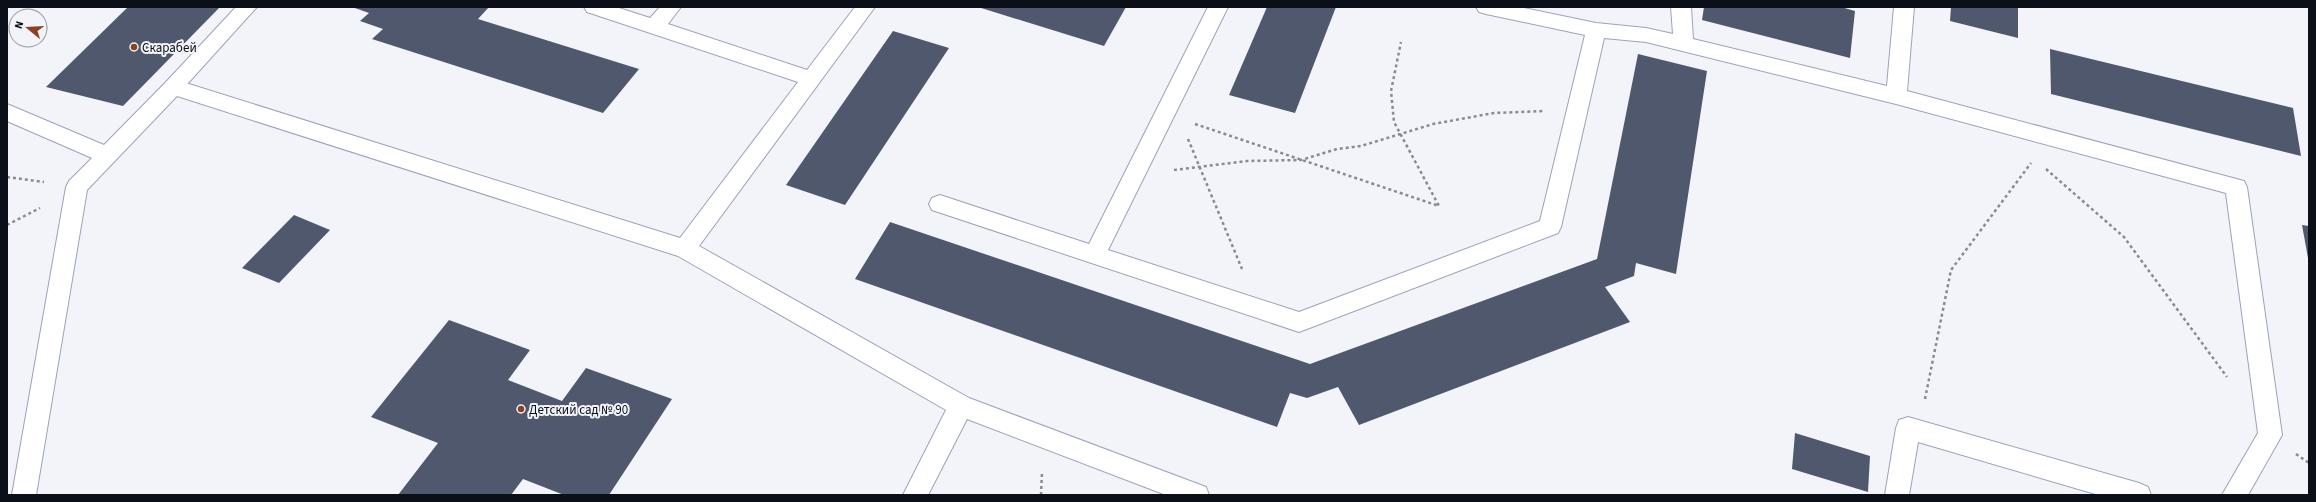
<svg xmlns="http://www.w3.org/2000/svg" width="2316" height="502" font-family="'Source Sans 3',sans-serif">
<style>
.building{fill:#50586e}
.lines{fill:none;stroke-linecap:round;stroke-linejoin:round}
.service-casing{stroke:#9aa3bc;stroke-width:2}
.minor-casing{stroke:#9aa3bc;stroke-width:2}
.path{stroke:#888b92;stroke-width:2.5;stroke-dasharray:3 3;stroke-linecap:butt}
.service{fill:#fff;fill-rule:evenodd}
.minor{fill:#fff;fill-rule:evenodd}
.poi-dot{fill:#89421f;stroke:#f2f4fa;stroke-width:1.5}
.labels{text-anchor:middle;stroke-width:4;stroke-linejoin:round;paint-order:stroke}
.poi-label{font-size:13px;fill:#0b0f17;stroke:#f2f4fa;text-anchor:start}
</style>
<rect width="100%" height="100%" fill="#f2f4fa"/>
<g class="building">
<polygon points="128,7 220,7 123,106 46,87"/>
<polygon points="352,7 489,7 478,19 639,69 603,113 372,39 383,29 360,21 369,13"/>
<polygon points="978,7 1126,7 1104,46"/>
<polygon points="1267,7 1336,7 1295,113 1229,95"/>
<polygon points="1704,7 1841,7 1855,11 1850,58 1702,20"/>
<polygon points="1951,7 2018,7 2018,38 1950,21"/>
<polygon points="893,31 949,48 845,205 786,185"/>
<polygon points="2050,49 2293,108 2301,156 2051,94"/>
<polygon points="1638,54 1707,71 1676,274 1636,263 1634,276 1605,287 1630,322 1359,425 1338,387 1307,398 1290,393 1277,427 855,279 890,222 1310,364 1597,259"/>
<polygon points="294,215 330,230 279,283 242,268"/>
<polygon points="2302,225 2309,226 2309,258 2308,258"/>
<polygon points="449,320 530,350 508,380 562,401 586,368 672,399 609,495 564,495 523,479 511,495 398,495 438,443 371,417"/>
<polygon points="1795,433 1870,456 1868,492 1792,469"/>
</g>
<g class="lines">
<g class="service-casing">
<g id="service">
<polygon points="584,7 616,7 650,18 660,7 681,7 668,24 807,70 855,7 875,7 699,246 969,398 1206,487 1209,495 1166,495 967,419 928,495 903,495 946,410 678,256 177,96 87,190 36,495 12,495 66,187 69,181 92,158 7,121 7,104 104,145 166,82 173,79 680,238 798,82 587,12"/>
<polygon points="1208,7 1228,7 1108,250 1299,312 1540,221 1585,35 1486,14 1479,12 1476,7 1519,7 1596,23 1646,28 1673,34 1671,7 1691,7 1693,39 1887,86 1894,7 1914,7 1907,91 2244,181 2247,187 2282,435 2248,495 2222,495 2258,433 2226,193 1896,104 1646,42 1604,38 1561,227 1558,233 1299,332 932,210 929,204 932,198 940,195 1089,244"/>
<polygon points="1908,417 2139,483 2148,487 2151,495 2099,495 1918,442 1909,495 1885,495 1896,428 1899,420"/>
</g>
</g>
<g class="minor-casing">
<polygon id="minor" points="236,7 257,7 180,92 173,95 166,92 163,87 166,82"/>
</g>
<g class="path">
<polyline points="1195,124 1439,206 1394,122 1391,91 1401,42"/>
<polyline points="1188,139 1242,269"/>
<polyline points="2046,169 2124,237 2227,377"/>
<polyline points="1174,170 1247,161 1301,160 1337,149 1361,146 1433,124 1494,113 1544,111"/>
<polyline points="7,177 44,182"/>
<polyline points="7,225 40,208"/>
<polyline points="1925,399 1951,270 2031,163"/>
<polyline points="2296,454 2309,463"/>
<polyline points="1041,495 1042,472"/>
</g>
<use href="#service" class="service"/>
<use href="#minor" class="minor"/>
</g>
<g class="poi-dot">
<circle cx="134" cy="47" r="4"/>
<circle cx="521" cy="409" r="4"/>
</g>
<g class="labels">
<g class="poi-label">
<text x="142" y="52">Скарабей</text>
<text x="529" y="414">Детский сад № 90</text>
</g>
</g>
<rect width="2316" height="502" fill="none" stroke="#0b0f17" stroke-width="16"/>
<g transform="translate(28 28) rotate(288)"><circle r="19" fill="#f2f4fa" stroke="#96989f"/>
<path d="M0-3L7 15L0 10L-7 15Z" fill="#89421f"/>
<text y="-6" font-size="11" font-weight="bold" text-anchor="middle" fill="#0b0f17">N</text>
</g>
</svg>
